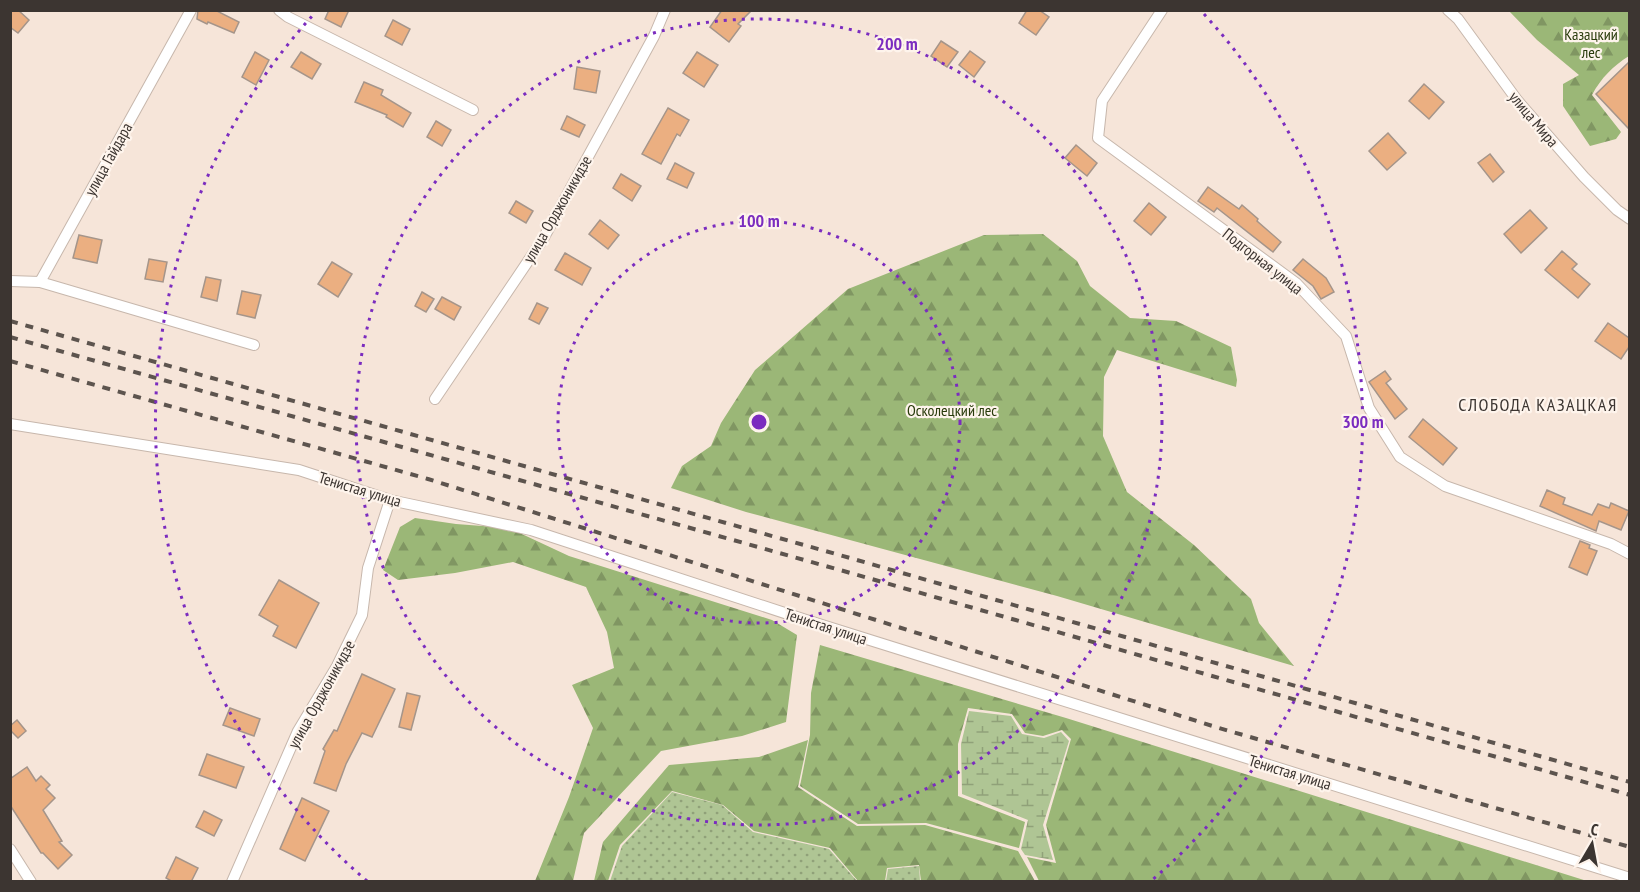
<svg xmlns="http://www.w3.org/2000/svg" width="1640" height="892" font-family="'PT Sans Narrow',sans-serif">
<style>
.green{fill:url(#green-dots)}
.forest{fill:url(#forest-firs)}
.wetland{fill:url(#wetland-marsh)}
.building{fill:#ebaf81;stroke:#a5958a;stroke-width:1.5}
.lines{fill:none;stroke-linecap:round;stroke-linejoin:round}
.minor-casing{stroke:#c7b7ac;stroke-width:12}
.minor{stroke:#fff;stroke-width:10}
.rail{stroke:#5d544e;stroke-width:4;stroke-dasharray:8 8;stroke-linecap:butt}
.ring{fill:none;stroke:#7b2cbf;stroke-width:3;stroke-dasharray:3 6}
.labels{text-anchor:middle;stroke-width:4.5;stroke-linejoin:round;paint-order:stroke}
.park-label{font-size:16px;fill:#293b0b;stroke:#fef4ec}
.street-label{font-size:16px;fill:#3c3531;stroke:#fef4ec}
.neighbourhood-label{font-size:18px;letter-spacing:1.5px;fill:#3c3531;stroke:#fef4ec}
.centre{fill:#7b2cbf;stroke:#fef4ec;stroke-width:3}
.ring-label{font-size:18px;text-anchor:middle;font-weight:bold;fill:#7b2cbf;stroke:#fef4ec;stroke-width:4.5;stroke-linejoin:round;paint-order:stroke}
</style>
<defs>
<pattern id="green-dots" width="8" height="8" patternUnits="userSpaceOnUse" patternTransform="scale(1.5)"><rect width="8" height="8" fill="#afc594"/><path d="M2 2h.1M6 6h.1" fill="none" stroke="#90a179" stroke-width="1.8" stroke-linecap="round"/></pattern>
<pattern id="forest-firs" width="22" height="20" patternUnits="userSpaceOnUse" patternTransform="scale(1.5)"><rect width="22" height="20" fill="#9bb777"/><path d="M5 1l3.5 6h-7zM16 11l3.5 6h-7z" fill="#809662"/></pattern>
<pattern id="wetland-marsh" width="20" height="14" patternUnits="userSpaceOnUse" patternTransform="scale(1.5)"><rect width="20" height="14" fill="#afc594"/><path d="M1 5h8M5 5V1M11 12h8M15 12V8" fill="none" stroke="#90a179"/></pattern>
</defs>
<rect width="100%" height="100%" fill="#f6e5d9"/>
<g class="green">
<polygon points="672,792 722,805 753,832 829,849 857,881 610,881 622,846"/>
<polygon points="919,866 920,881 886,881 888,869"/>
</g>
<g class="forest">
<path d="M1509,11H1629V56C1613,66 1601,78 1592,95L1621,132L1616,139L1590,146L1563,106V84L1579,75L1537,40Z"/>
<polygon points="1043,234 1077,261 1090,286 1130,318 1176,321 1231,347 1237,380 1236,387 1117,350 1104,377 1103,436 1127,492 1194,545 1251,599 1259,623 1294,666 1057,596 746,512 671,488 682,466 711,446 721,423 755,370 848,289 984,235"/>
<polygon points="415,518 456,524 509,528 569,556 772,620 797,635 786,722 742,736 661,751 584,833 573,881 535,881 569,797 593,728 572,685 614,668 607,632 586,587 513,562 455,573 398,580 383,570 400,527"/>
<polygon points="820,645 1066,718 1587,881 1039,881 1027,857 1056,863 1046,825 1071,739 1062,730 1043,736 1025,733 1012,714 968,708 958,744 958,796 1025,822 1019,848 926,823 858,824 800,786 810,735 811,693"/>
<polygon points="808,740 798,787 857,826 925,825 1018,851 1035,881 921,881 919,865 887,868 885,881 858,881 830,848 754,831 723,805 672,791 620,845 608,881 594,881 603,842 669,765 759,757"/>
</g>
<polygon class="wetland" points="969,711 1011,716 1022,734 1044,738 1061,732 1069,741 1043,825 1053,860 1025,855 1021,849 1028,820 962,794 961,744"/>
<g class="building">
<polygon points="10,10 18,10 29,20 18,33 10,27"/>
<polygon points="198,10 215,10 239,22 234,33 208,22 207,24 197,19"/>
<polygon points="329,10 349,10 341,27 325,19"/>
<polygon points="722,10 752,10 738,24 741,26 729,42 710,27"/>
<polygon points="1027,10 1039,10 1049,17 1036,35 1019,23"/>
<polygon points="393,20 410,29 402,45 385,36"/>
<polygon points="941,41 958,52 947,67 931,56"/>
<polygon points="970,51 985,62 974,77 959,65"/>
<polygon points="255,52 269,60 256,85 242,77"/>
<polygon points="301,52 321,64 312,79 291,67"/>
<polygon points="697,52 718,65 704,87 683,73"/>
<polygon points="1629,62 1629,129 1596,94"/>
<polygon points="577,67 600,71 596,93 574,89"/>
<polygon points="364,82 383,90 381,95 411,113 403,127 386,117 387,115 355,102"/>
<polygon points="1424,84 1444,102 1429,119 1409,101"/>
<polygon points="668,108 689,120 680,136 677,134 661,164 642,154"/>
<polygon points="567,116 585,125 579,137 561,129"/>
<polygon points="436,121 451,130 442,146 427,137"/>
<polygon points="1388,133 1406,153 1387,170 1369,151"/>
<polygon points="1076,145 1097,163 1087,176 1065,158"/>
<polygon points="1490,154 1504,172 1493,182 1478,163"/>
<polygon points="675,163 694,173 687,188 667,179"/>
<polygon points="621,174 641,186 632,201 613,188"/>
<polygon points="1208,187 1239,209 1242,205 1258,219 1257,221 1281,242 1273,252 1217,208 1214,212 1198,201"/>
<polygon points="516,201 533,211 526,223 509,213"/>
<polygon points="1149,203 1166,217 1151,235 1134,221"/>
<polygon points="1530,210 1547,228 1521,253 1504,234"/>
<polygon points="600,220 619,235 608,249 589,234"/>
<polygon points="79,235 102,240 97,263 73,258"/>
<polygon points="1562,251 1577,264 1572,269 1590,284 1578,298 1545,270"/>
<polygon points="565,253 591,268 582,285 555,270"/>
<polygon points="149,259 167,262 163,282 145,279"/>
<polygon points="1303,259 1326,278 1334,292 1321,299 1313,286 1293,270"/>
<polygon points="332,262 352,274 338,297 318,284"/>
<polygon points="206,277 221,280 217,301 201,297"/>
<polygon points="242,291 261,295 255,318 237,314"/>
<polygon points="422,292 434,299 426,312 415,306"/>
<polygon points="442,297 461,307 454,320 435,309"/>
<polygon points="537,303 548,308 539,324 529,319"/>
<polygon points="1608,323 1629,338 1629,347 1621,359 1595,341"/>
<polygon points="1385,371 1391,379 1386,383 1407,409 1395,419 1369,382"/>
<polygon points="1423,419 1457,448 1443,465 1409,437"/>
<polygon points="1547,490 1565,498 1563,504 1592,515 1598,504 1609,508 1611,503 1629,511 1621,530 1599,521 1596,531 1540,506"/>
<polygon points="1580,541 1590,545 1589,548 1597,551 1587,575 1569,567"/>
<polygon points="279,580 319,603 296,648 273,636 278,626 259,615"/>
<polygon points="362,674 395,689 372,737 362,733 346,764 336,791 314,783 325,751 323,749 334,730 337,731"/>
<polygon points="407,693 420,696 411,730 399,727"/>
<polygon points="230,708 260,719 254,736 223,725"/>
<polygon points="17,720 26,731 18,738 10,730 10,726"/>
<polygon points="207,754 244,767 236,788 199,775"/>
<polygon points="27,767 36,781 41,776 50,785 46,789 55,798 43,810 62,841 59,842 72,855 58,869 43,853 41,853 10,805 10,779"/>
<polygon points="302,798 329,811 305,861 280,849"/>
<polygon points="204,811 222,820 214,836 196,827"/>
<polygon points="176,857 198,868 191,882 173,882 166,878"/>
</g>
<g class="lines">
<g class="minor-casing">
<g id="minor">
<polyline points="279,10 288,17 473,110"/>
<polyline points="1162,10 1102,101 1098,138 1296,283 1346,336 1369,408 1400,457 1445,486 1611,544 1630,554"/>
<polyline points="1448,10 1458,19 1517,100 1584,177 1617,210 1630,219"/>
<polyline points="10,281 40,282 191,10"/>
<polyline points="40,282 254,345"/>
<polyline points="435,399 543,239 654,36 665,10"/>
<polyline points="10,424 299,470 390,500 531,530 806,620 1630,878"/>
<polyline points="10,849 31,882"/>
<polyline points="232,882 298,731 337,666 362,615 368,568 390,500"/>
</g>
</g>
<use href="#minor" class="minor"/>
<g class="rail">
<polyline points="10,321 850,558 1630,782"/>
<polyline points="10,337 847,572 1630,795"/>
<polyline points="10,361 428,479 1219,728 1630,847"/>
</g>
</g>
<g class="ring">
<circle cx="759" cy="422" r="201"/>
<circle cx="759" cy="422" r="403"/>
<path d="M367 881A604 604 0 0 1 314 14M1204 14A604 604 0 0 1 1151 881"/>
</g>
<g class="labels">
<g class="park-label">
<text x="1591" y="40">Казацкий<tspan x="1591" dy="18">лес</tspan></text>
<text x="952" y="416">Осколецкий лес</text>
</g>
<g class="street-label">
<text transform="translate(1534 119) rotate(50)" y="6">улица Мира</text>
<text transform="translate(108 159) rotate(-61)" y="6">улица Гайдара</text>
<text transform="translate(557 209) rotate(-60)" y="6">улица Орджоникидзе</text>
<text transform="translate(1263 261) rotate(38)" y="6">Подгорная улица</text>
<text transform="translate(360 489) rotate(17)" y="6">Тенистая улица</text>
<text transform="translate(826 626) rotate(18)" y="6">Тенистая улица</text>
<text transform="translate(321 694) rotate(-61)" y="6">улица Орджоникидзе</text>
<text transform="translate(1290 772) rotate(17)" y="6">Тенистая улица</text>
</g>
<g class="neighbourhood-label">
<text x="1538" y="411">СЛОБОДА КАЗАЦКАЯ</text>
</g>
</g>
<circle cx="759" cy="422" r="9" class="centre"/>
<g class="ring-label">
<text x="897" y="50">200 m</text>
<text x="759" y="227">100 m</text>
<text x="1363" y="428">300 m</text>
</g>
<rect width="1640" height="892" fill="none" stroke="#3c3531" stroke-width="24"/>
<g transform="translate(1592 844) rotate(10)" stroke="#fef4ec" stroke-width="4.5" paint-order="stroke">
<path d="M0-4.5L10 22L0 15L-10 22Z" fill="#3c3531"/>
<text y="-9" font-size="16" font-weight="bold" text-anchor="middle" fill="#3c3531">С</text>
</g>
</svg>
